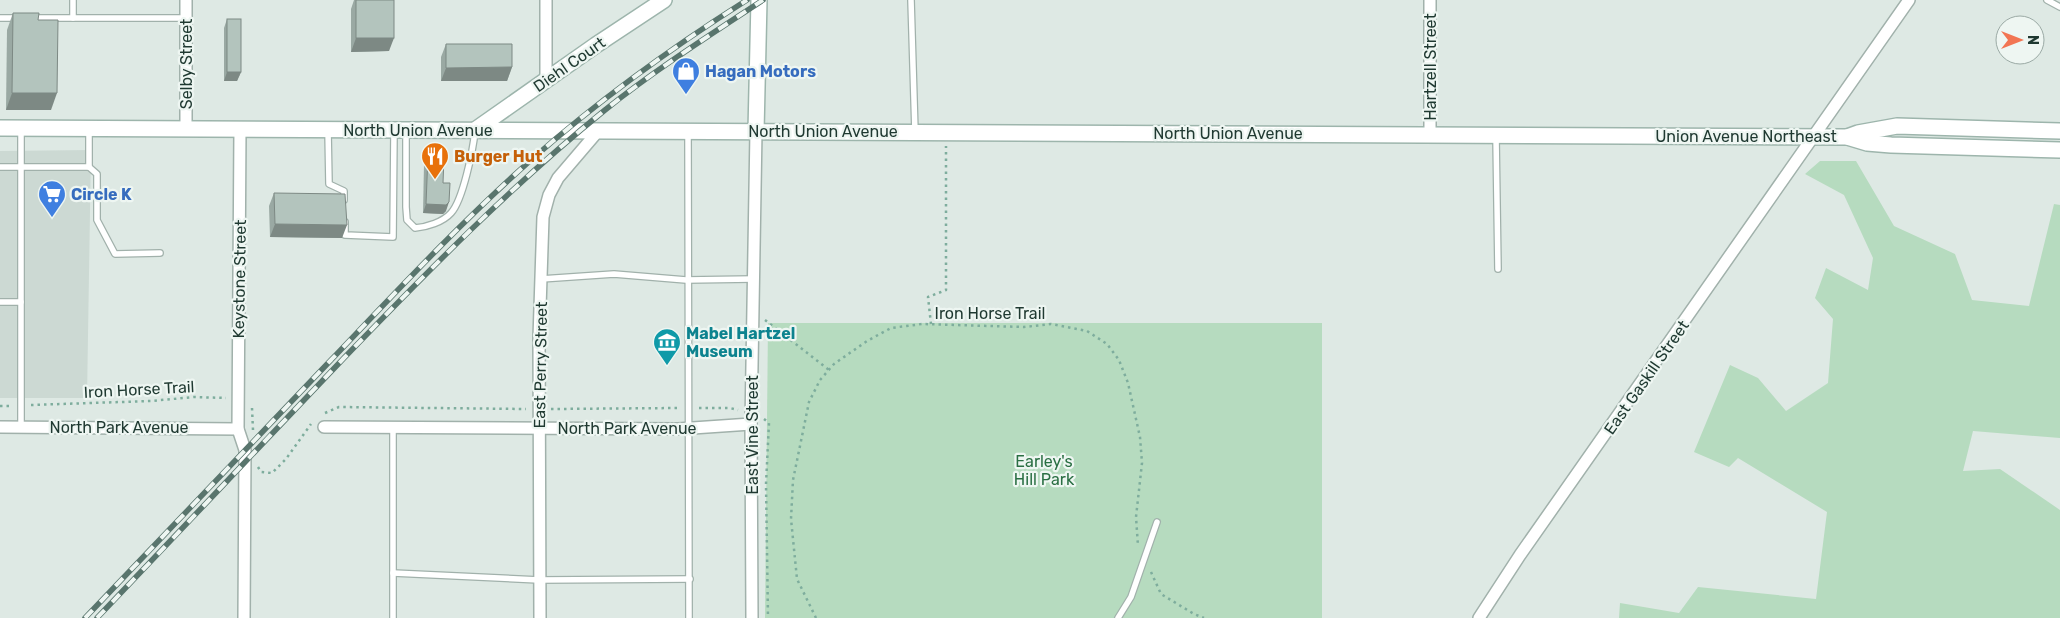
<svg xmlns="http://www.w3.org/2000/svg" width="2060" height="618" font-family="Rubik,sans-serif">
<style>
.built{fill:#ccd9d3}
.green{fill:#b6dbbf}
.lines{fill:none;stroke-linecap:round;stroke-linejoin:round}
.lane-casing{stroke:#a1b1ab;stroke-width:8}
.street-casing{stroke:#a1b1ab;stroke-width:14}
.secondary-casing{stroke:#9db5ac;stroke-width:18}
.path{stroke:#7ead9d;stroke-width:2.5;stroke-dasharray:2.5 4;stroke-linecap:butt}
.lane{stroke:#fff;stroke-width:5.5}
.street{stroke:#fff;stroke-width:11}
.secondary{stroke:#fff;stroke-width:15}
.rail-casing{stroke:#59756d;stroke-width:5.5}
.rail{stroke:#eef6f2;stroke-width:4;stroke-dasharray:11;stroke-linecap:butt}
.wall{fill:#9aa9a3}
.shaded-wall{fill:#7d8984}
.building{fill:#b3c4bd;stroke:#7d8984}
.labels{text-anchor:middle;stroke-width:4.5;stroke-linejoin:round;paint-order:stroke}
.street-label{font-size:16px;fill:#1f3931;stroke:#eef6f2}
.shop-label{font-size:16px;font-weight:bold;fill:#366cbe;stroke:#eef6f2;text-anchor:start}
.food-label{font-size:16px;font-weight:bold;fill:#c56008;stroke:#eef6f2;text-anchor:start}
.culture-label{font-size:16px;font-weight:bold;fill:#0d838f;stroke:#eef6f2;text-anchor:start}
.park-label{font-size:16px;fill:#2a6f43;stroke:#eef6f2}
</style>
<rect width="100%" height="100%" fill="#dee9e4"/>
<polygon class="built" points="91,150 87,398 0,398 0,151"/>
<g class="green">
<polygon points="1820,161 1856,161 1894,226 1955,254 1972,300 2029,306 2054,204 2060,205 2060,438 1973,431 1963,471 2000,469 2060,510 2060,618 1619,618 1620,603 1679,613 1698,587 1816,599 1827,512 1738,458 1729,467 1694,452 1730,365 1758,378 1786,411 1828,383 1833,319 1815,298 1826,268 1868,290 1873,258 1844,195 1805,174"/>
<polygon points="768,323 1322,323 1322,618 765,618"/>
</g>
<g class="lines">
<g class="lane-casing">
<g id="lane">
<polyline points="911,0 915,132"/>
<polyline points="2047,0 2060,7"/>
<polyline points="0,18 17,18"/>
<polyline points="31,18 186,18"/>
<polyline points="73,18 73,0"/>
<polyline points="21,129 21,427"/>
<polyline points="328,131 329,184 344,191 344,200"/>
<path d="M406,132V207L407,220L415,228C427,227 443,222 451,213C463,200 473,150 475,131"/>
<polyline points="688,133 689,618"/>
<polyline points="1496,137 1498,269"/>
<polyline points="0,167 89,167 89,130"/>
<polyline points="89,167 97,174 97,220 115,254 160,253"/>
<polyline points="345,222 345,235 393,237 394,132"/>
<polyline points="541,279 614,274 686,280 753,279"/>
<polyline points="0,302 21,302"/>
<polyline points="393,573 539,580 690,579"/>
<polyline points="393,618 393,428"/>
<polyline points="1118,618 1131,597 1157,522"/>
</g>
</g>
<g class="street-casing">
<g id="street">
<polyline points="546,0 546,80"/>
<polyline points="186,128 186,0"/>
<polyline points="240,129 238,429 245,450 244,618"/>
<polyline points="1430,134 1430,0"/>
<polyline points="0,427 238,429"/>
<polyline points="324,427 678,429 751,424"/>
<polyline points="540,618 539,338 543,217 549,195 558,178 599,130"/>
<polyline points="752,618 751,424 756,131"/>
<polyline points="1479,618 1520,555 1909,0"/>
</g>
</g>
<g class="secondary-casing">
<g id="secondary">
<polyline points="0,128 1847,137 1867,143 1891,145 2060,150"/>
<polyline points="475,130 596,45 664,0"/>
<polyline points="756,131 759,0"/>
<polyline points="1847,137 1858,133 1897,126 2060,131"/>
</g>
</g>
<g class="path">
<polyline points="765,320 829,370"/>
<polyline points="931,324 928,297 946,290 946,146"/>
<polyline points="31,405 151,401 194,397 226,398"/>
<polyline points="0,406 11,406"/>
<polyline points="252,408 253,430"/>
<polyline points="699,408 730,408 738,410"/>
<polyline points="551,409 678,408"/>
<polyline points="325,413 339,407 526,409"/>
<polyline points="764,419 769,423 766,484 768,618"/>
<polyline points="258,467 261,472 272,473 286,459 311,424"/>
<polyline points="1151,572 1161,594 1194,614 1204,618"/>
<polyline points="816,618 797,579 791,519 793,480 809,402 820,380 834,364 867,341 891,328 922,324 1024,327 1051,324 1087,331 1107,344 1119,360 1128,383 1140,437 1142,463 1136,517 1138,546"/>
</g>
<use href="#lane" class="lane"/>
<use href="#street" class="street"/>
<use href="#secondary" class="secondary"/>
<g class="rail-casing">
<g id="rail">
<path d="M85,618C167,532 249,446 331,360C396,292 460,223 531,160C598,101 671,48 747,0"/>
<path d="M97,618C179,532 261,445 343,359C427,272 511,186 605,110C655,70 710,35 763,0"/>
</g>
</g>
<use href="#rail" class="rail"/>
</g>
<g class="wall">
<polygon points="354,0 394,0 389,51 351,52 351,9"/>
<polygon points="13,13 38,20 51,110 6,110 7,30"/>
<polygon points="227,19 241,72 237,81 224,81 224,28"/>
<polygon points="446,44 512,67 507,81 441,81 441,57"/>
<polygon points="428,155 443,183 446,211 443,214 423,213 424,164"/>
<polygon points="274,193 342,238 270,237 269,206"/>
</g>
<g class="shaded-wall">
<polygon points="356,38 394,38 389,51 351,52"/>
<polygon points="512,67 507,81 441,81 446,68"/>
<polygon points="227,72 241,72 237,81 224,81"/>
<polygon points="12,93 57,93 51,110 6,110"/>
<polygon points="449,202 446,211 443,214 423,213 426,204"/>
<polygon points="275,224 347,225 342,238 270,237"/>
</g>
<g class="building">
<rect x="356" y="0" width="38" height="38"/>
<polygon points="13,13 39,13 38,20 58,20 57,93 12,93"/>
<rect x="227" y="19" width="14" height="53"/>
<polygon points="446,44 512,44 512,67 446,68"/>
<polygon points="428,155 444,156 443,183 450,183 449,202 446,205 426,204"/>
<polygon points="274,193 345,194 347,225 275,224"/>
</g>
<defs>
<g id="shop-pin" transform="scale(1.4375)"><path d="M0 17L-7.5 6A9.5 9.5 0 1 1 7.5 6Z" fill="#3f7fe0" stroke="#eef6f2"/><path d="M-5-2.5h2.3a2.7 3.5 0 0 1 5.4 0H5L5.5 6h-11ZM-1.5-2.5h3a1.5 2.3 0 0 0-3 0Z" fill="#fff"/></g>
<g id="restaurant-pin" transform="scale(1.4375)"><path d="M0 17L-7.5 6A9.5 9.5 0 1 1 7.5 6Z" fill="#e8710a" stroke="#eef6f2"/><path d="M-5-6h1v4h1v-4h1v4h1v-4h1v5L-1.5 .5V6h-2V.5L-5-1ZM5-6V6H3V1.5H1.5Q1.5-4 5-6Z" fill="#fff"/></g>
<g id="supermarket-pin" transform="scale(1.4375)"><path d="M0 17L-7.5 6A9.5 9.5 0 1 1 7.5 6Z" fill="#3f7fe0" stroke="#eef6f2"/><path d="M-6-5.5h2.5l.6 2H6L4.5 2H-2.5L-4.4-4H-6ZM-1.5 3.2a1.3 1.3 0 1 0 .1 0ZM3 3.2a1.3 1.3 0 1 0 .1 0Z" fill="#fff"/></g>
<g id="museum-pin" transform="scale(1.4375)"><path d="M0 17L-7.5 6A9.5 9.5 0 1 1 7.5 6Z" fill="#0f9aa8" stroke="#eef6f2"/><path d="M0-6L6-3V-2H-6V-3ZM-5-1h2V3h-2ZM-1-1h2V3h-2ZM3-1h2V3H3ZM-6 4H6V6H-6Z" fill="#fff"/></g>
</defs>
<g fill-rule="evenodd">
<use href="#shop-pin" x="686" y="71"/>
<use href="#restaurant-pin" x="435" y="156"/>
<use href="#supermarket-pin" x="52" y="194"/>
<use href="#museum-pin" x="667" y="342"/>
</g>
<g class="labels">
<g class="street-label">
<text transform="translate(186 64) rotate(-90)" y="6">Selby Street</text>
<text transform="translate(569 64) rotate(-35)" y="6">Diehl Court</text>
<text transform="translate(1430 67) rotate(-90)" y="6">Hartzell Street</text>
<text x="418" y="136">North Union Avenue</text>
<text x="823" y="137">North Union Avenue</text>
<text x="1228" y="139">North Union Avenue</text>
<text x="1746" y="142">Union Avenue Northeast</text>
<text transform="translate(239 279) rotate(-89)" y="6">Keystone Street</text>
<text x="990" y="319">Iron Horse Trail</text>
<text transform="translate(540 365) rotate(-89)" y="6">East Perry Street</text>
<text transform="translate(1646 377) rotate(-55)" y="6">East Gaskill Street</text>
<text transform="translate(139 389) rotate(-3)" y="6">Iron Horse Trail</text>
<text x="119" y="433">North Park Avenue</text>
<text x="627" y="434">North Park Avenue</text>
<text transform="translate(752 435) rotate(-90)" y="6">East Vine Street</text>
</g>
<g class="shop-label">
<text x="705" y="77">Hagan Motors</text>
<text x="71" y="200">Circle K</text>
</g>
<g class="food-label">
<text x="454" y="162">Burger Hut</text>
</g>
<g class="culture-label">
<text x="686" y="339">Mabel Hartzel<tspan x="686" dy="18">Museum</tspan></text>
</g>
<g class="park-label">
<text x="1044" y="467">Earley's<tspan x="1044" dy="18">Hill Park</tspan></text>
</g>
</g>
<g transform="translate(2020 40) rotate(90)"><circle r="24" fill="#eef6f2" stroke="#9baaa5"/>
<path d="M0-4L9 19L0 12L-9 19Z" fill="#f27553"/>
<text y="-8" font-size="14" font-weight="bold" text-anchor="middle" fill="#1f3931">N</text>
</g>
</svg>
